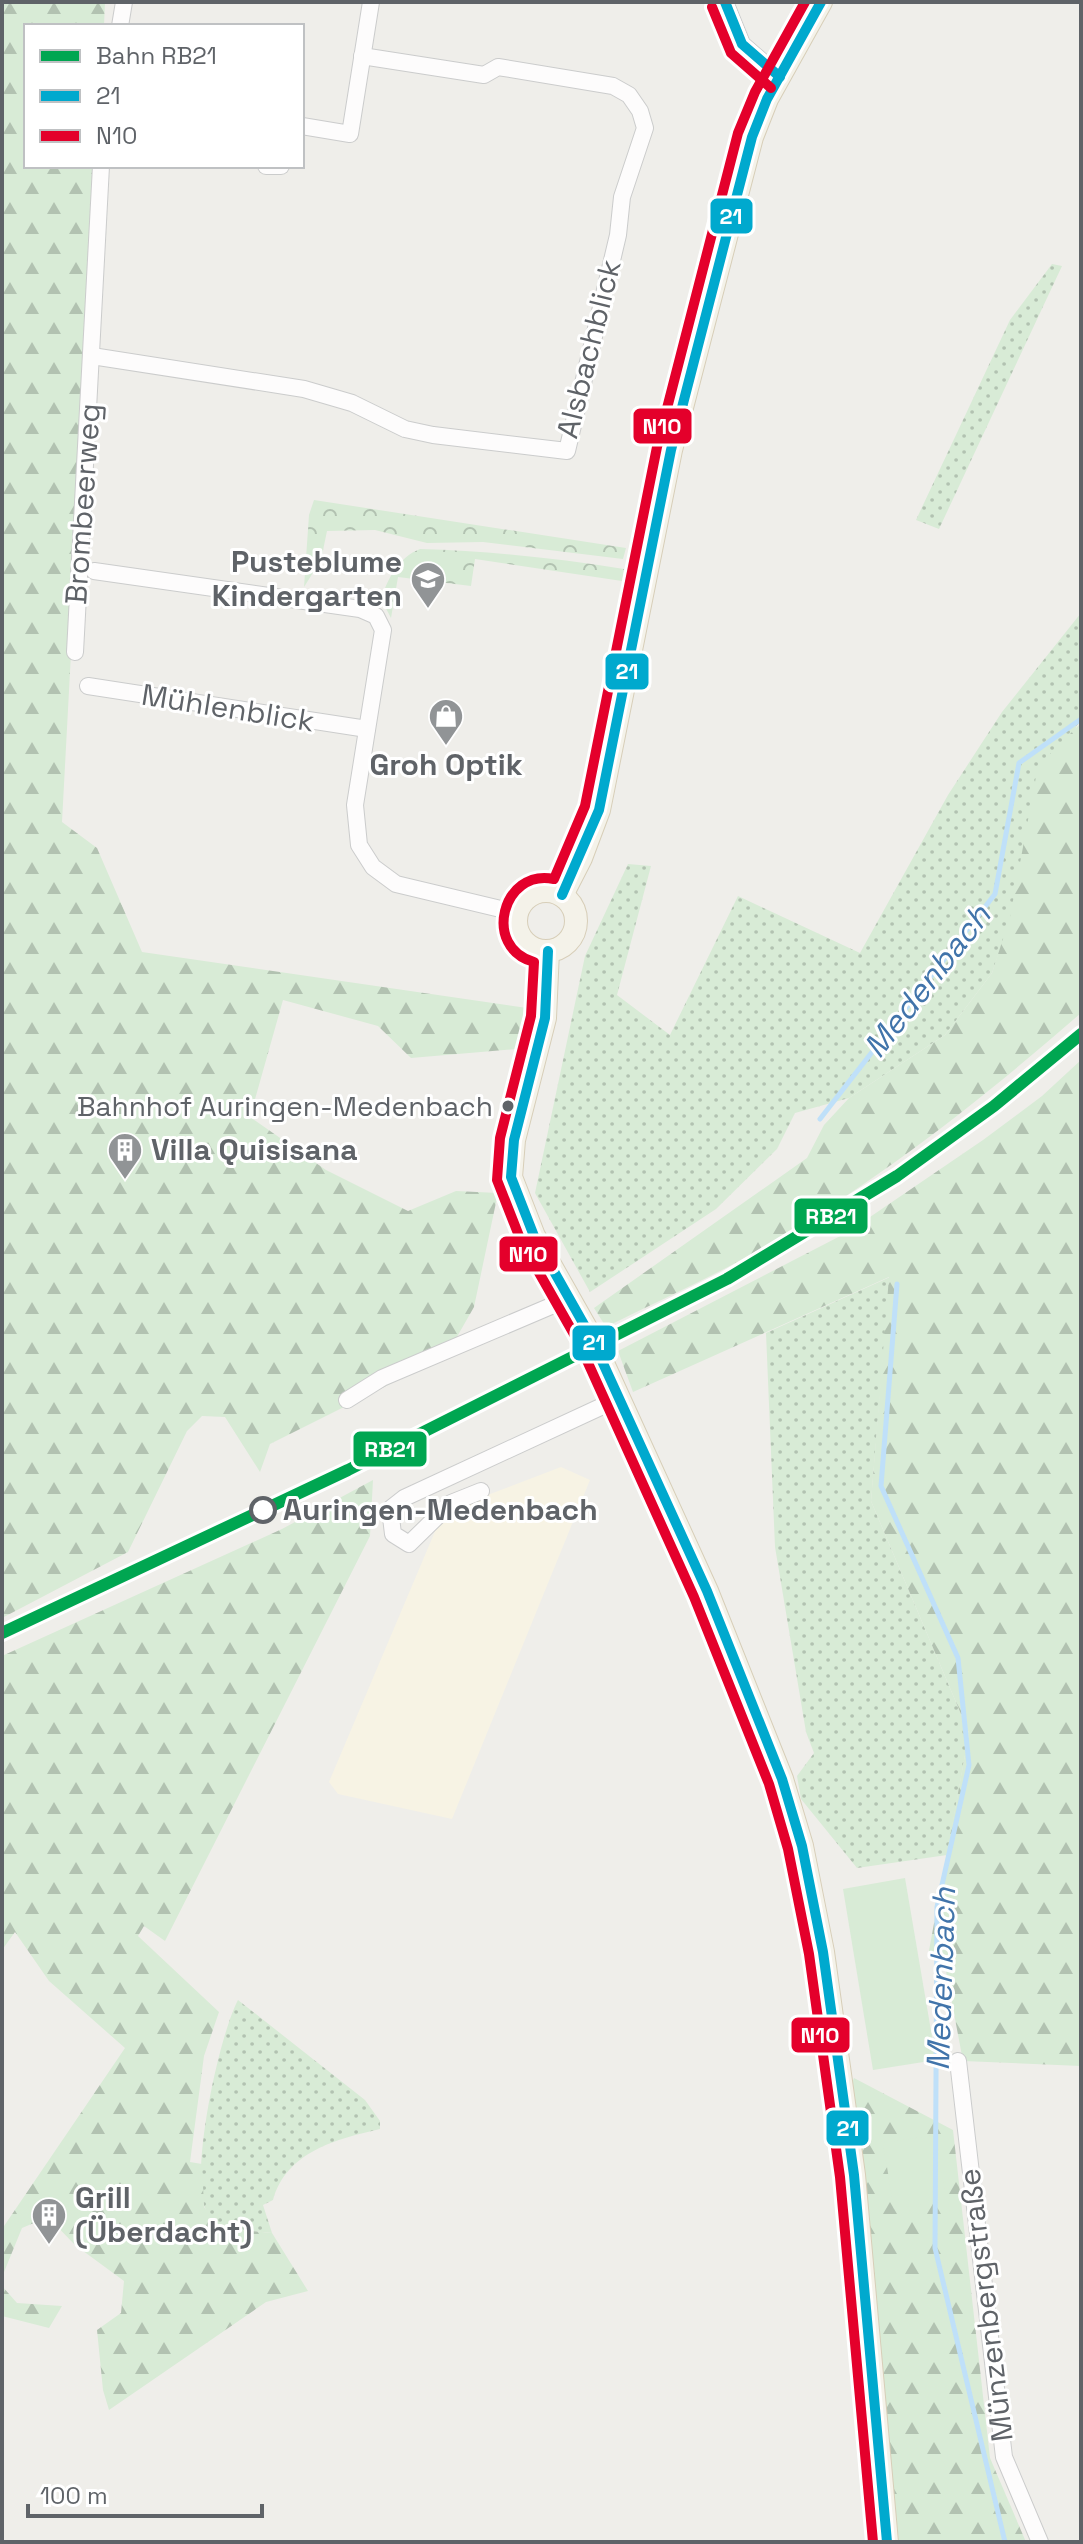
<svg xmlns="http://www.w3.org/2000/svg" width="1083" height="2544" font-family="'Space Grotesk',sans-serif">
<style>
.commercial{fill:#f7f3e4}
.grass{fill:url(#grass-dots)}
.forest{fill:url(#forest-firs)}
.park{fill:url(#park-crowns)}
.pitch{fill:#d8ebd6}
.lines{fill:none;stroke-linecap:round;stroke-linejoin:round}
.stream{stroke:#bfe0f9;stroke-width:5}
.minor-casing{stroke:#cbcccc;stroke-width:18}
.major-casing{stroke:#d7ceb8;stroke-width:24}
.minor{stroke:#fdfcfc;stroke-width:16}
.major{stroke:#f4f2e9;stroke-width:22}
.bus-1-casing{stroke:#fff;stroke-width:16}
.bus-2-casing{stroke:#fff;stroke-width:16}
.bus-1{stroke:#00a9ce;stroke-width:10}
.bus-2{stroke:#e4002b;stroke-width:10}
.rail-1-casing{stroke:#fff;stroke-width:18}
.rail-1{stroke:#00a651;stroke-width:12}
.bus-dot{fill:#5f6368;stroke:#fff;stroke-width:3}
.stop-dot{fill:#fff;stroke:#5f6368;stroke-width:4}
.labels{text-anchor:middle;stroke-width:6;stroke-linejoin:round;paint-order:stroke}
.bus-label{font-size:28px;fill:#5f6368;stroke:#fff;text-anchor:end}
.street-label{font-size:30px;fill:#5f6368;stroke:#fff}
.poi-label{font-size:30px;font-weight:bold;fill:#5f6368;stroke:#fff;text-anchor:start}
.stop-label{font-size:30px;font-weight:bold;fill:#5f6368;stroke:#fff;text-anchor:start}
.water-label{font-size:32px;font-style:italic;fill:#4174aa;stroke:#fff}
.line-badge{stroke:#fff;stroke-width:3}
.badge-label{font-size:22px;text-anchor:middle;font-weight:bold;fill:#fff}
</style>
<defs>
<pattern id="grass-dots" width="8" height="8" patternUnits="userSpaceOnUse" patternTransform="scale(2)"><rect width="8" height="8" fill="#d8ebd6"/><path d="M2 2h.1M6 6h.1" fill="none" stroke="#b2c2b1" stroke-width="1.8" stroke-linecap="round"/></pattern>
<pattern id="forest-firs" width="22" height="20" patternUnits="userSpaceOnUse" patternTransform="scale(2)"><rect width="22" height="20" fill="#d8ebd6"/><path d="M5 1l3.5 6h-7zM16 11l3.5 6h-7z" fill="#b2c2b1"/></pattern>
<pattern id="park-crowns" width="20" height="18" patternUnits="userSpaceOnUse" patternTransform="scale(2)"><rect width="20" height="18" fill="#d8ebd6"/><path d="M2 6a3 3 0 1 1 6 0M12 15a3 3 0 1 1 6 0" fill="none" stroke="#b2c2b1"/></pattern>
</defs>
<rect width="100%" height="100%" fill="#efeeea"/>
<polygon class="commercial" points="561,1467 590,1480 452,1819 338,1794 329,1782 439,1522 456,1507"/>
<g class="grass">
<polygon points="1052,264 1062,266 939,529 916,520 1010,320"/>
<polygon points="1081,613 1081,723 1077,725 992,973 945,1035 849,1098 795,1113 777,1149 716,1209 590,1292 535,1193 585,956 628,864 651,866 617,995 670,1035 738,896 860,953 948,795 1002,712"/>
<polygon points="890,1277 871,1501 969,1733 947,1855 857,1868 801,1799 797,1776 814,1753 806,1732 775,1547 766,1333"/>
<path d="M238,2000L365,2100L380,2121V2129C337,2139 287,2151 273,2200L263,2205L272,2233L219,2228C215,2222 207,2215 205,2208C190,2171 219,2036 238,2000Z"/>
</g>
<g class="forest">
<polygon points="2,2 105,2 104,26 26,26 26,166 97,166 62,822 97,848 142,952 534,1009 528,1048 411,1058 378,1026 283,1000 250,1117 326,1170 408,1211 456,1191 498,1193 474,1307 446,1356 270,1444 260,1472 225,1417 202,1416 187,1431 128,1552 2,1618"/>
<path d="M1081,723V1013C978,1103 868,1189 748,1256C702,1282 653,1303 606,1327L594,1308L807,1158L824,1125L849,1098L945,1035L992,973L1010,917L1038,766Z"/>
<polygon points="1081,1060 1081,2066 963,2061 945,1966 928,1956 969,1733 871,1501 889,1277 633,1392 618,1351 848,1232 983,1140 1042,1096"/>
<polygon points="373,1480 370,1536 165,1941 144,1926 138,1936 219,2012 204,2056 190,2162 202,2164 204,2207 220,2228 272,2233 308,2291 266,2302 109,2410 103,2390 97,2330 121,2313 124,2281 75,2245 48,2217 22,2228 2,2277 2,2229 125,2048 49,1981 15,1932 2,1950 2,1656 282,1529"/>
<polygon points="854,2078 953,2130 990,2458 1026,2542 899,2542 851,2086"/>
<polygon points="2,2286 17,2303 62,2306 49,2328 2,2316"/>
</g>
<g class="park">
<polygon points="314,500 626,548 623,559 483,542 427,543 375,530 327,531 321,560 304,587 309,515"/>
<path d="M420,549C489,551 556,558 624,569L622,581L475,559L471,586L398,577L391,618L381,599C388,578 399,557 420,549Z"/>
</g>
<g class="pitch">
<polygon points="905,1878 936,2060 873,2070 843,1889"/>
<polygon points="936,2135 946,2201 894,2209 883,2143"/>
</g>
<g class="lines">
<g class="stream">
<polyline points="820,1119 995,894 1019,763 1081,719"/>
<polyline points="897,1284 881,1486 958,1658 969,1765 937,1907 935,2248 1005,2542"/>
</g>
<g class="minor-casing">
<g id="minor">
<polyline points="725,2 742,44 780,77"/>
<polyline points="120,26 124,2"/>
<polyline points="302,126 350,134 371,2"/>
<polyline points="266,166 281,166"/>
<polyline points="92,356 304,389 352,403 405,429 433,435 567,451 618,235 622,197 645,128 640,111 629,95 613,86 498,67 484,75 362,56"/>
<polyline points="94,571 360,609 376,616 383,630 355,805 359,845 373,867 396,884 517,913"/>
<polyline points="75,652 101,166"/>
<polyline points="88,686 367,729"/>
<polyline points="347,1400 382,1378 570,1298"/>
<polyline points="481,1491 451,1503 409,1544 393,1534 390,1509 404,1498 620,1398"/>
<polyline points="958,2061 1004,2457 1040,2542"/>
</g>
</g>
<g class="major-casing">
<g id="major">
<circle cx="546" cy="921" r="30"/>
<polyline points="562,895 581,858 599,810 671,450 752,137 767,99 821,2"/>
<polyline points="548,951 545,1018 514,1140 511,1177 534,1236 591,1337 707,1591 782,1779 802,1846 823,1952 854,2175 887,2542"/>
</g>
</g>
<use href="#minor" class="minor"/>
<use href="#major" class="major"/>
<g class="bus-1-casing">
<g id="bus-1">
<polyline points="725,2 742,44 780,77"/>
<polyline points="562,895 599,810 671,450 752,137 767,99 821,2"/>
<polyline points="548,951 545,1018 514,1140 511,1177 534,1236 591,1337 707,1591 782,1779 802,1846 823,1952 854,2175 887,2542"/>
</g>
</g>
<g class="bus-2-casing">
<g id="bus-2">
<path d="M805,2L755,92L738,133L657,447L585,806L554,879C502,868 482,948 534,962L531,1016L500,1138L497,1180L521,1241L579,1343L694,1597L769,1784L788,1849L809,1954L840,2177L873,2542"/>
<polyline points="712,7 731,53 771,88"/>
</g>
</g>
<use href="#bus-1" class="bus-1"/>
<use href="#bus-2" class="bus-2"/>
<g class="rail-1-casing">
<polyline id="rail-1" points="2,1633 348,1470 727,1279 897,1176 994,1106 1081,1034"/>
</g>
<use href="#rail-1" class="rail-1"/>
</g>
<defs>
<g id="school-pin" transform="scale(1.8)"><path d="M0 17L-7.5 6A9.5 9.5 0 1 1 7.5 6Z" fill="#919496" stroke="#fff"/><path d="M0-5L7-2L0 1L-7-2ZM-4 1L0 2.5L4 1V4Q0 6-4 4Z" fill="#fff"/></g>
<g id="shop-pin" transform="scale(1.8)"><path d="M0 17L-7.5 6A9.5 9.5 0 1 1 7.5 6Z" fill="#919496" stroke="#fff"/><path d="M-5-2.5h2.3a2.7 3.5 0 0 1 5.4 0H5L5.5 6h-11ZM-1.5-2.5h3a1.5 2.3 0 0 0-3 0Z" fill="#fff"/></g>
<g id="building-pin" transform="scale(1.8)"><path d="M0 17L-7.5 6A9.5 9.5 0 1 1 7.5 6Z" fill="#919496" stroke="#fff"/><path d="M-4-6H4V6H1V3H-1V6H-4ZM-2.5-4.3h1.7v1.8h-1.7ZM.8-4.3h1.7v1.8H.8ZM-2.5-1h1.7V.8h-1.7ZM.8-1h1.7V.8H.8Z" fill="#fff"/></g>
</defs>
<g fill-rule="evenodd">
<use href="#school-pin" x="428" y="579"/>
<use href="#shop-pin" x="446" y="716"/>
<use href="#building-pin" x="125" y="1150"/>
<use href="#building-pin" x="49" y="2215"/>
</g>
<circle class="bus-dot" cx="508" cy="1106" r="7"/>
<circle class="stop-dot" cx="263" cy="1510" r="12"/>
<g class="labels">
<g class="bus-label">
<text x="493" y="1116">Bahnhof Auringen-Medenbach</text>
</g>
<g class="street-label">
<text transform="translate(589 349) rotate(-76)" y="10">Alsbachblick</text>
<text transform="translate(83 504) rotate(-86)" y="10">Brombeerweg</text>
<text transform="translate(228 708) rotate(9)" y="10">Mühlenblick</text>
<text transform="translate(986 2305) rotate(-97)" y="10">Münzenbergstraße</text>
</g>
<g class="poi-label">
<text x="402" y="572" text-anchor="end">Pusteblume<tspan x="402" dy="34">Kindergarten</tspan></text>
<text x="446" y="775" text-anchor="middle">Groh Optik</text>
<text x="151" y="1160">Villa Quisisana</text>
<text x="75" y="2208">Grill<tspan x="75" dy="34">(Überdacht)</tspan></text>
</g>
<g class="stop-label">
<text x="283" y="1520">Auringen-Medenbach</text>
</g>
<g class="water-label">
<text transform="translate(927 981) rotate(-52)" y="11">Medenbach</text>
<text transform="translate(941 1979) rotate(-88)" y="11">Medenbach</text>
</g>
</g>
<g class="line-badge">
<rect x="709" y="197" width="45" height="38" rx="8" fill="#00a9ce"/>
<rect x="632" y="407" width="61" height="38" rx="8" fill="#e4002b"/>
<rect x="604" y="652" width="46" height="39" rx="8" fill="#00a9ce"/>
<rect x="793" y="1197" width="76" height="38" rx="8" fill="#00a651"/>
<rect x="498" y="1235" width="61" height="38" rx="8" fill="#e4002b"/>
<rect x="571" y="1324" width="46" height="38" rx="8" fill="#00a9ce"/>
<rect x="352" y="1430" width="76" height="38" rx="8" fill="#00a651"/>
<rect x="790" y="2016" width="61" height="38" rx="8" fill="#e4002b"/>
<rect x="825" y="2109" width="45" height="38" rx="8" fill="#00a9ce"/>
</g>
<g class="badge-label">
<text x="731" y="224">21</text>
<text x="662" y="434">N10</text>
<text x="627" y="679">21</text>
<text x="831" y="1224">RB21</text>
<text x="528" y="1262">N10</text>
<text x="594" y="1350">21</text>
<text x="390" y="1457">RB21</text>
<text x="820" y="2043">N10</text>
<text x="848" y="2136">21</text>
</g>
<rect width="1083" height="2544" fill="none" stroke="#5f6368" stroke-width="8"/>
<rect x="24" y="24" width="280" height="144" fill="#ffffff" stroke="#bfc1c3" stroke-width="2"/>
<rect x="40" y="50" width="40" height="12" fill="#00a651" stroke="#bfc1c3" stroke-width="2"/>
<text x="96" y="64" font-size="24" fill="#5f6368">Bahn RB21</text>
<rect x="40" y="90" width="40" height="12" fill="#00a9ce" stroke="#bfc1c3" stroke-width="2"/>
<text x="96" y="104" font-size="24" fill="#5f6368">21</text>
<rect x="40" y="130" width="40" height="12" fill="#e4002b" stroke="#bfc1c3" stroke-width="2"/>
<text x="96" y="144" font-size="24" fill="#5f6368">N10</text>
<path d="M28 2504v12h234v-12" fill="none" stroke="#5f6368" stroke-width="4"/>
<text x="40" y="2504" font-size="24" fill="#5f6368" stroke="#ffffff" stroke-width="6" paint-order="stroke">100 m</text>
</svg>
